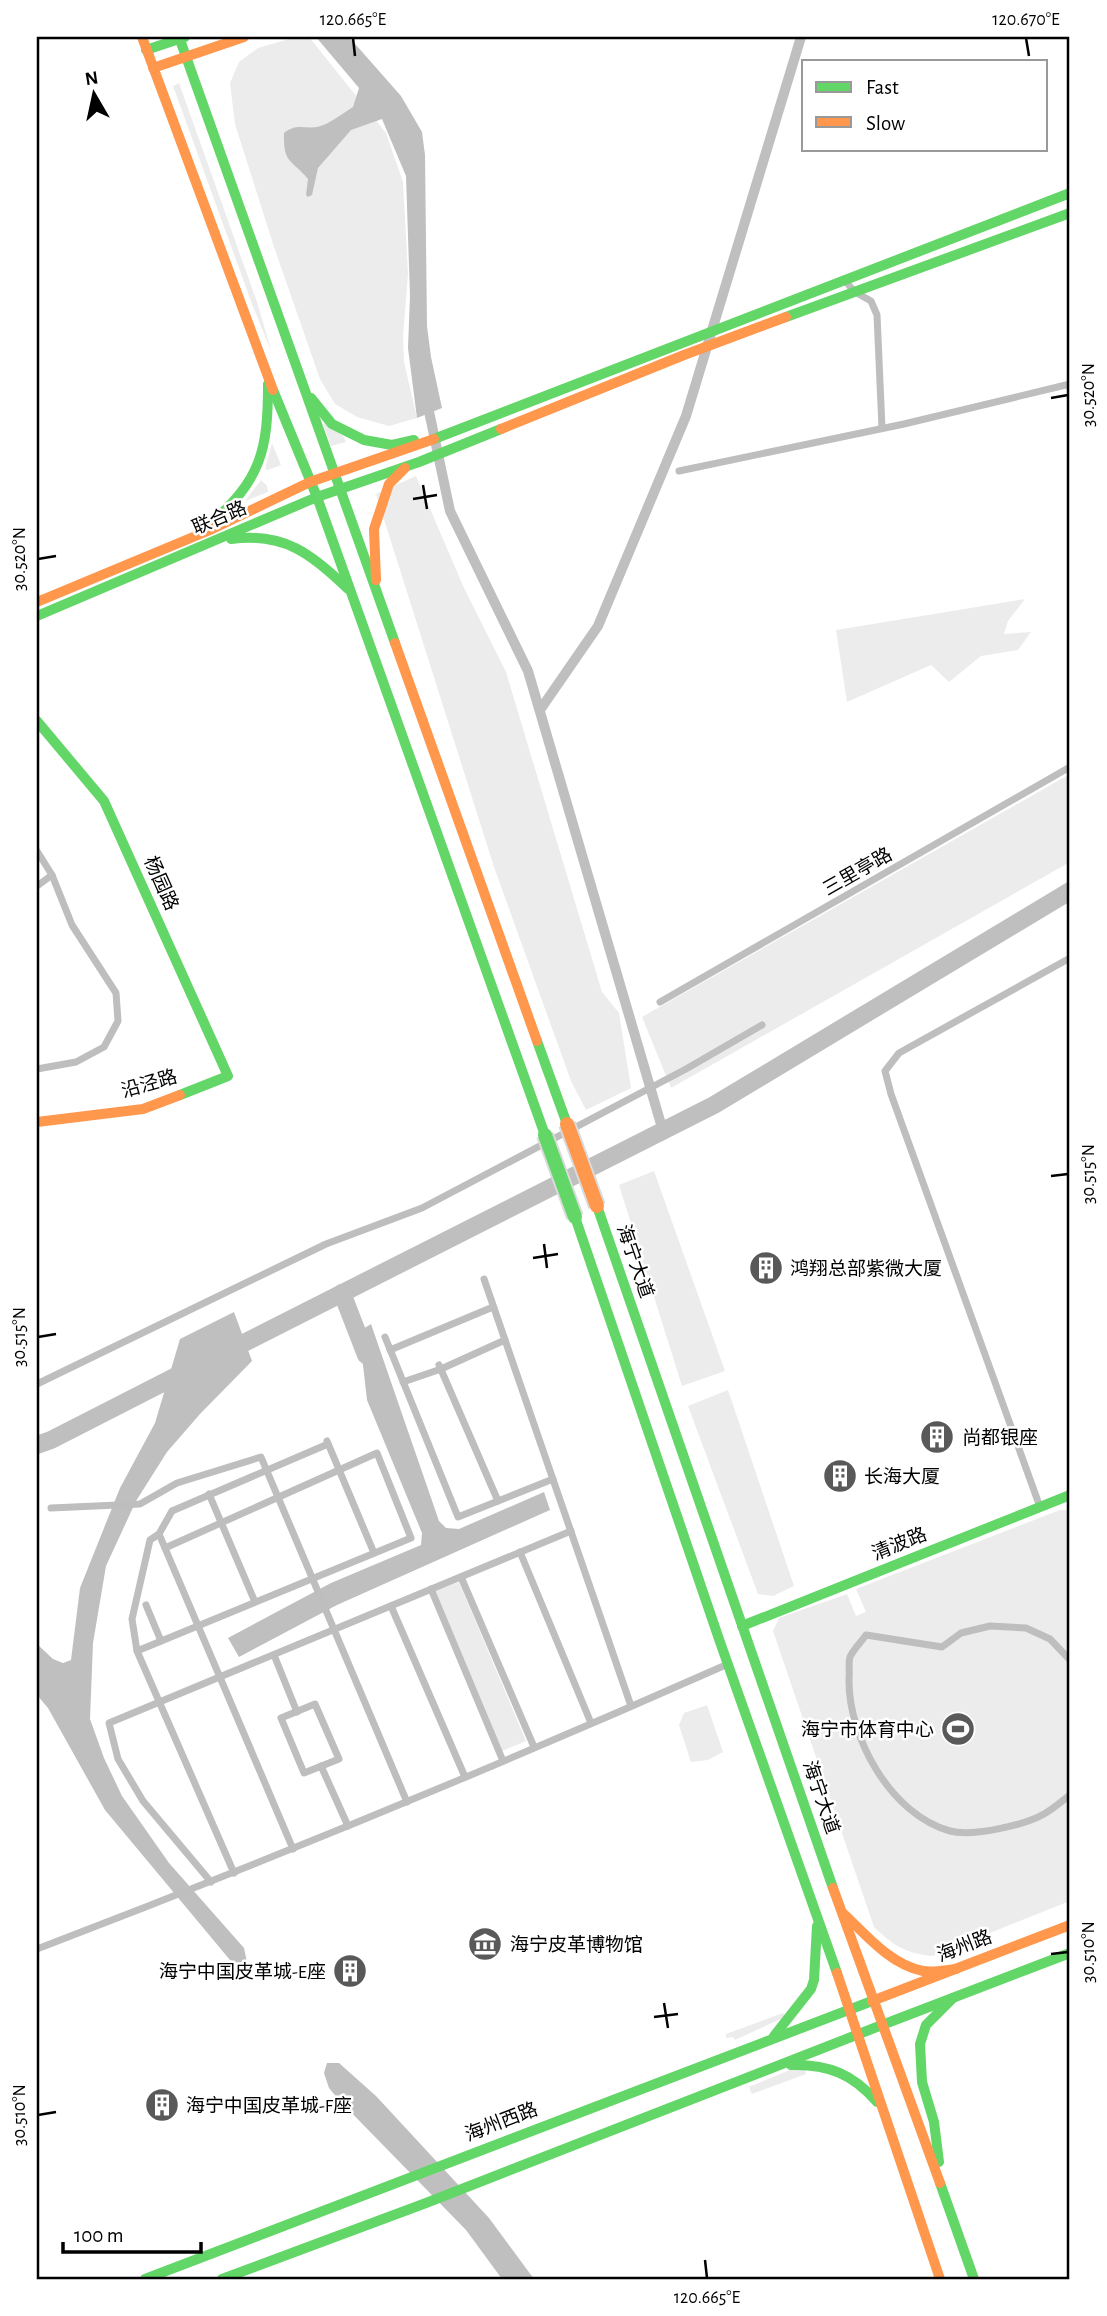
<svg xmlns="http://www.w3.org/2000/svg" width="1107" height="2316" font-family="'Alegreya Sans','Noto Sans SC',sans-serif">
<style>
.green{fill:#ececec}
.water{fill:#bfbfbf}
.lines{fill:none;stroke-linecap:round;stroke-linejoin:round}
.canal{stroke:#bfbfbf;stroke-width:10}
.river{stroke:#bfbfbf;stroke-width:18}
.street{stroke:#bebebe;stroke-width:7}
.fast{stroke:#63d668;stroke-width:10}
.slow{stroke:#ff974d;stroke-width:10}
.fast-bridge-casing{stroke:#dbdbdb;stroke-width:18;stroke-linecap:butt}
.slow-bridge-casing{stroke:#dbdbdb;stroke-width:18;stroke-linecap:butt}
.fast-bridge{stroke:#63d668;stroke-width:14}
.slow-bridge{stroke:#ff974d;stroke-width:14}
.ticks{fill:none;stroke:#000;stroke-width:2.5}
.labels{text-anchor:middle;stroke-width:5;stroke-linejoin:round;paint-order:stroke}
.street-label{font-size:19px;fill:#000;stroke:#fff}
.poi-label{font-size:19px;fill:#000;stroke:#fff;text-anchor:start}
.neatline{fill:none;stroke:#000;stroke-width:2.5}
.ticks-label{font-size:18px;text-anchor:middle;fill:#000}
</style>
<rect width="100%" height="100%" fill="#fff"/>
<g class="green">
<polygon points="296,37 309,37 386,133 403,182 408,274 403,336 404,362 417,418 389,426 357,417 335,404 320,379 274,247 235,124 230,83 239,62 258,48"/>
<polygon points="179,83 257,302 272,353 252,304 173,86"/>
<polygon points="325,423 343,436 346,442 331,446 323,424"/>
<polygon points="272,443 281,465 268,470 265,469"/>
<polygon points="416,476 464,588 506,672 602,992 619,1013 631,1088 586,1110 571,1081 494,867 376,494"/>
<polygon points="261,480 267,486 268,492 245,501"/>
<polygon points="1025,599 1008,621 1004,634 1031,632 1018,650 981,656 949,682 931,665 847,702 836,630"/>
<polygon points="1070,774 1070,862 671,1088 642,1017"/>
<polygon points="654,1171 725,1371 682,1386 619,1185"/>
<polygon points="728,1390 794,1586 773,1596 758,1594 688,1406"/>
<path d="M1060,1510H1070V1901L932,1956C905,1953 894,1946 874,1927L773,1631L779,1618L847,1594L856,1616L866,1612L856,1589Z"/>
<polygon points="459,1582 526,1741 502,1751 435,1591"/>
<polygon points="707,1705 723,1752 708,1760 691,1762 679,1725 684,1713"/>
<polygon points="783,2013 785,2017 735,2040 733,2037 726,2038 726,2034"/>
<polygon points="797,2067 805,2070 806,2074 752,2094 749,2087"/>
</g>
<g class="water">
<path d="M316,37H349L401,96L422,132L425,155L427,326L431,357L442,408L417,418L408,348L410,296L406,176L382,119L351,130L318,168L312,195L308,197L306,195L308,179C291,159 283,164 284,133C296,123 304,129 317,127C328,125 343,113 353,107L359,88Z"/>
<polygon points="234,1312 252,1361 200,1414 167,1452 136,1501 106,1566 93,1643 90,1719 104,1758 122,1796 169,1863 244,1948 248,1967 230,1960 105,1810 48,1708 37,1695 37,1644 53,1659 63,1663 71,1660 80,1588 120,1488 155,1423 180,1339"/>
<polygon points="371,1324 439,1521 446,1528 459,1529 544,1492 550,1510 337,1605 239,1657 228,1638 331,1583 421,1545 422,1533 367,1400 363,1365 353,1335"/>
<polygon points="327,2063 339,2063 376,2096 489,2218 534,2279 502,2279 466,2230 339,2100 329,2088 324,2073"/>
</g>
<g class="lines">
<g class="canal">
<polyline points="427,402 450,511 528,671 663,1131"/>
<polyline points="540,710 598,626 686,416 801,37"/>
</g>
<g class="river">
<polyline points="342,1293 366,1355"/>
<polyline points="226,1352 714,1105 1070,891"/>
<polyline points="37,1445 51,1440 188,1370"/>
</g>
<g class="street">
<polyline points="845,281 855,292 871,301 877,315 882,428"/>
<polyline points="679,471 904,424 1070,384"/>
<polyline points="37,851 52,875 72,925 116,993 118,1021 104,1047 76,1062 37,1069"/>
<polyline points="37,886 52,875"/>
<polyline points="660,1002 1070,767"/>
<polyline points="484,1279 631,1706"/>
<polyline points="385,1337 458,1517 553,1479"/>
<polyline points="390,1350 493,1307"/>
<polyline points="439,1365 498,1501"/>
<polyline points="403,1382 441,1369 505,1340"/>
<polyline points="37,1384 326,1244 422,1208 686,1069 762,1025"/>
<polyline points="327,1441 374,1553"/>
<polyline points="209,1494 255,1602"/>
<polyline points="1040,1507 891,1094 885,1071 899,1053 1070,958"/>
<polyline points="51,1508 140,1504 177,1483 261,1457 407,1802"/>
<polyline points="159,1534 293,1849"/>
<polyline points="520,1552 591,1723"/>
<polyline points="461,1577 534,1747"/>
<polyline points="431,1589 503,1761"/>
<polyline points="146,1605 161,1641"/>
<polyline points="391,1606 465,1777"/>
<polyline points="137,1651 411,1538 377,1453 165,1548"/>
<polyline points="274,1655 297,1712"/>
<path d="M1070,1660L1050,1639L1026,1628L990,1626L961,1633L942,1647L866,1635C861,1642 853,1650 850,1657C848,1663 850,1672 849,1679C848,1737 891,1815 950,1831C972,1837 1025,1825 1044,1814C1053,1809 1062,1801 1070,1795"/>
<polygon points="315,1704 339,1759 304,1773 281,1718"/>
<polyline points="321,1766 348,1826"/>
<polyline points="234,1873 137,1651 132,1619 150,1540 159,1534 172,1511 328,1444"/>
<polyline points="211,1882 143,1801 118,1759 109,1723 571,1531"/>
<path d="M37,1949C270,1860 500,1765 728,1664"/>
</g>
<g class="fast">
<polyline points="179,37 395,643"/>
<polyline points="146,50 185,37"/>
<polyline points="786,317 1070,213"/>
<polyline points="273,390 317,497 545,1135"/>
<polyline points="311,398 332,424 364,440 392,445 414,440"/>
<polyline points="434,439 1070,193"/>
<path d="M209,525C261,480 268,451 268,384"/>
<path d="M231,539C284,532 312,554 348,589"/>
<polyline points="37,616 317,497 419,462 501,429"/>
<polyline points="37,721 104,801 228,1076 180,1095"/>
<polyline points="537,1041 567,1124"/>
<polyline points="597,1206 833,1888"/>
<polyline points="575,1217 720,1642 837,1973"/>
<polyline points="742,1626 1070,1495"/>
<polyline points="882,2025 1070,1953"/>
<polyline points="774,2036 811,1989 814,1980 817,1926"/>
<path d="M791,2065C828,2064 853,2074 877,2102"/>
<polyline points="939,2162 934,2122 922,2082 920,2044 926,2025 953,1998"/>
<polyline points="940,2183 974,2279"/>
<polyline points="145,2279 872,2001"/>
<polyline points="222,2279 426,2203 882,2025"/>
</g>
<g class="slow">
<polyline points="142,37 273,390"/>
<polyline points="153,68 244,37"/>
<polyline points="501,429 684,355 786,317"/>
<polyline points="376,580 374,529 389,484 405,468"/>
<polyline points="37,602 210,530 310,482 434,439"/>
<polyline points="395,643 537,1041"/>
<polyline points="37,1122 143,1109 180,1095"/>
<polyline points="833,1888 940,2183"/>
<path d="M844,1914C866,1935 891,1965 923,1971C934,1973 945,1970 956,1969"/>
<polyline points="837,1973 940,2279"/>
<polyline points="872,2001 1070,1925"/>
</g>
<g class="fast-bridge-casing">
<polyline id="fast-bridge" points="545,1135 575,1217"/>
</g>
<g class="slow-bridge-casing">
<polyline id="slow-bridge" points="567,1124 597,1206"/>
</g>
<use href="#fast-bridge" class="fast-bridge"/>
<use href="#slow-bridge" class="slow-bridge"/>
</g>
<path class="ticks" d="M353,38L355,56M1026,38L1029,56M1051,398L1068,395M423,485L427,509M413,499L437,495M38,559L56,556M1051,1176L1068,1174M544,1244L547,1268M533,1258L558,1254M38,1337L56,1334M1051,1954L1068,1952M664,2003L668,2028M654,2017L678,2014M38,2115L56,2112M705,2260L707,2278"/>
<defs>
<g id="building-disc" transform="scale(1.75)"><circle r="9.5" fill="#595959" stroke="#fff"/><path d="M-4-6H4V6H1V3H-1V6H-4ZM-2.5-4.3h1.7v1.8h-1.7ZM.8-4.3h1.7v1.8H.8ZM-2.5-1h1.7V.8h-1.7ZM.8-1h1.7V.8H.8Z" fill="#fff"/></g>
<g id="stadium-disc" transform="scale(1.75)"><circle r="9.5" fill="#595959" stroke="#fff"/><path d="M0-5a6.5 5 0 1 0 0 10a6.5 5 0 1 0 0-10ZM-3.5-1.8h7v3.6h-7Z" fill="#fff"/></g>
<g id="museum-disc" transform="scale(1.75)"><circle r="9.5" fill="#595959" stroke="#fff"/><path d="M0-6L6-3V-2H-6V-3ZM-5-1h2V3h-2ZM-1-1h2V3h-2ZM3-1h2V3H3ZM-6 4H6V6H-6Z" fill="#fff"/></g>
</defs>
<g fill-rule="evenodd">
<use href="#building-disc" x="766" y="1268"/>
<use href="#building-disc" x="937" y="1437"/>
<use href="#building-disc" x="840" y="1476"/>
<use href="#stadium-disc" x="958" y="1729"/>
<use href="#museum-disc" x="485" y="1944"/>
<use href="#building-disc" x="350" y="1971"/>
<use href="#building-disc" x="162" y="2105"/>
</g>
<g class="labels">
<g class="street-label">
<text transform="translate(219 517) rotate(-23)" y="7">联合路</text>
<text transform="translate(857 871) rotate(-30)" y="7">三里亭路</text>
<text transform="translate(162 883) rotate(66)" y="7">杨园路</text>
<text transform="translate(149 1083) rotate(-16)" y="7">沿泾路</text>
<text transform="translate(636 1261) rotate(71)" y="7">海宁大道</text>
<text transform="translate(899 1543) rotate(-22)" y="7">清波路</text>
<text transform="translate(822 1797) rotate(71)" y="7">海宁大道</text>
<text transform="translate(964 1945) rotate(-21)" y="7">海州路</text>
<text transform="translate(501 2121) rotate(-21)" y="7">海州西路</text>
</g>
<g class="poi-label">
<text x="790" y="1275">鸿翔总部紫微大厦</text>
<text x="962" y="1444">尚都银座</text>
<text x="864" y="1483">长海大厦</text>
<text x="934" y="1736" text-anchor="end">海宁市体育中心</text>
<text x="510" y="1951">海宁皮革博物馆</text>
<text x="326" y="1978" text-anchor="end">海宁中国皮革城-E座</text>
<text x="186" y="2112">海宁中国皮革城-F座</text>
</g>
</g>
<rect width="1107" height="2316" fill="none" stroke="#ffffff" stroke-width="77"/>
<rect x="802" y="60" width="245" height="91" fill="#ffffff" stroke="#999999" stroke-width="2"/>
<rect x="816" y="82" width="35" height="10" fill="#63d668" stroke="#999999" stroke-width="2"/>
<text x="866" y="94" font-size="21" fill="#000000">Fast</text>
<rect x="816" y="117" width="35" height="10" fill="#ff974d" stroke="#999999" stroke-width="2"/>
<text x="866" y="130" font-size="21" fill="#000000">Slow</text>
<g transform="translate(94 94) rotate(351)" stroke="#ffffff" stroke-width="5" paint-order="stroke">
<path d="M0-5L12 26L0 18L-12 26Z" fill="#000000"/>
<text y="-10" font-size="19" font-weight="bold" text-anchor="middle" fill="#000000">N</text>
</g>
<path d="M63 2242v10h138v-10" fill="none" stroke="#000000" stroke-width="3.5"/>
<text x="74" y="2242" font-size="21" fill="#000000" stroke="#ffffff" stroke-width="5" paint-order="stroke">100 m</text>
<rect x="38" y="38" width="1030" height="2240" class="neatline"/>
<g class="ticks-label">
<text x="353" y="25">120.665°E</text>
<text x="1026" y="25">120.670°E</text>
<text transform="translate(1088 395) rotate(-90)" y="6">30.520°N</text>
<text transform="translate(19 559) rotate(-90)" y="6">30.520°N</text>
<text transform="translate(1088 1174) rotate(-90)" y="6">30.515°N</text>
<text transform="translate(19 1337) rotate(-90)" y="6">30.515°N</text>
<text transform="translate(1088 1952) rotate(-90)" y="6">30.510°N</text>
<text transform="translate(19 2115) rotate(-90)" y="6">30.510°N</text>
<text x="707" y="2303">120.665°E</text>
</g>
</svg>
